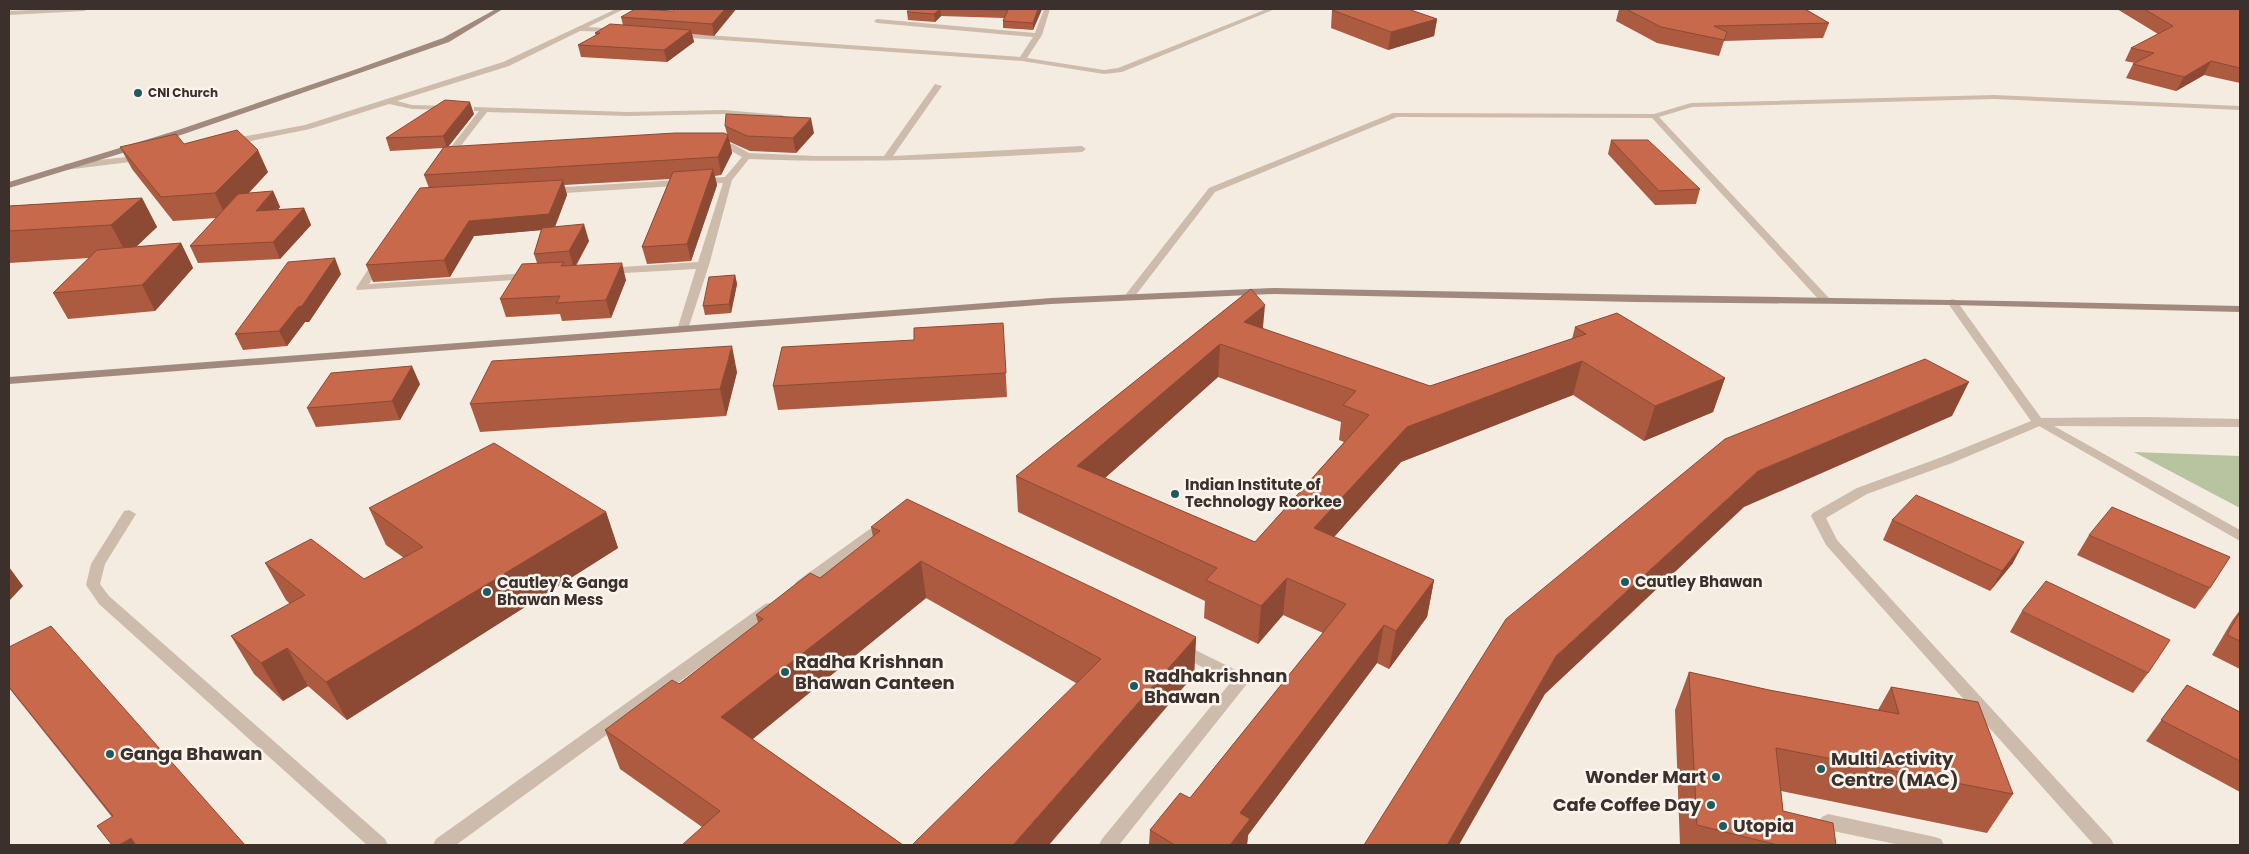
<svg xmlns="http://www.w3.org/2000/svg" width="2249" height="854" font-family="Poppins,sans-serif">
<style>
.green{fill:#b8c4a0}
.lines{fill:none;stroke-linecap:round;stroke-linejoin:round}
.lane{fill:#cdbbac;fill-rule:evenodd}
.street{fill:#cdbbac;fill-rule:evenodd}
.secondary{fill:#a18a7d;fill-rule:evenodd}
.wall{fill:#ac5a40;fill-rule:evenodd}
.shaded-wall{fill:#8c4a34}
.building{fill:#c8694b;stroke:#8c4a34;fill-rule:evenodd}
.poi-dot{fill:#1f5a5e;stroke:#fbf5ee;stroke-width:2}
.labels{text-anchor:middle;stroke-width:5;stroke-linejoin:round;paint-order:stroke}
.far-poi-label{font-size:12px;font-weight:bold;fill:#3b302b;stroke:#fbf5ee;text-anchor:start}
.poi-label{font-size:15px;font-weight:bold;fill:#3b302b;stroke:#fbf5ee;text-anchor:start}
.near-poi-label{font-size:18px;font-weight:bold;fill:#3b302b;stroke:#fbf5ee;text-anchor:start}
</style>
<rect width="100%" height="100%" fill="#f4ebe1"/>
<polygon class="green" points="2134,452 2240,456 2240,508"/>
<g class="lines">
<g class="lane">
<polygon points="2143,417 2240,419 2240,427 2054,426 2240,530 2240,541 2032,422 2038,418"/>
<polygon points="129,510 136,514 105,564 100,584 109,596 385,839 388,845 367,845 99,604 86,585 91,564 124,511"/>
<polygon points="1828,814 1935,837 1941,839 1944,845 1900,845 1828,830 1822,827 1819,822 1822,817"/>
</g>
<g class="street">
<polygon points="51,9 87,9 84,11 9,15 9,11"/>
<polygon points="616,9 624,9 588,27 617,29 619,30 619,32 580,31 509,66 397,101 412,105 450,106 453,106 453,110 412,109 389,104 310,129 231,145 227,142 231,139 305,125 503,62"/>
<polygon points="1044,9 1050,9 1042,35 1027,58 1104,70 1118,68 1267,9 1275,9 1122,72 1104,74 1022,61 677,37 673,35 677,33 1020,57 1033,37 877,23 874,21 877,19 1035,33"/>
<path d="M935,84L942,86L893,156L1082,146L1086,149L1082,152C971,158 861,164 749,159L732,180L709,265L687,332H679L677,330L696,269L607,274L602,271L607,268L698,262L723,183L549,194L544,191L549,188L725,177L742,157L728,149L711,148V144L714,143L733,144L749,153L815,156H884Z"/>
<polygon points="1994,95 2240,106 2240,110 1994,99 1692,107 1659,117 1829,298 1830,300 1825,303 1821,302 1652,118 1397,117 1215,192 1132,300 1124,300 1123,298 1209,188 1393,113 1654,114 1691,103"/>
<polygon points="474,107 628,112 724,110 782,115 786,117 782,119 724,114 628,116 487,112 449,161 443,161 443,157 479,111 474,111"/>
<polygon points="143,155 147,158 146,160 65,170 61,167 65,164"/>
<polygon points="379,258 384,261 369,284 529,273 534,276 529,279 357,290 356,288 375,259"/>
<polygon points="1952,299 1956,300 2044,422 2042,425 1952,463 1867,494 1826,518 1837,540 2111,839 2114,845 2094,845 1826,545 1811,516 1813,513 1857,488 1942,457 2031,421 1947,302"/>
<polygon points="886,519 891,521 893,524 891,527 806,590 796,590 794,586 796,582 881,521"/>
<polygon points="770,603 775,604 778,608 775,612 456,845 433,845 436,839 765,604"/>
<polygon points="1181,643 1248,676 1250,680 1119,845 1099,845 1102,839 1231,682 1175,653 1173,649 1175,645"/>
</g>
<g class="secondary">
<polygon points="496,9 503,9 449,42 184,134 9,188 9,182 178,130 354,70 443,38"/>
<path d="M1274,288C1596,295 1918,298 2240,306V312L1952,305L1634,302L1274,294L1051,304L9,384V377L1051,298Z"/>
</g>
</g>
<g class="wall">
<polygon points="675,9 736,9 714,36 692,34 694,42 667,62 581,57 578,45 596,36 595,33 623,25 621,17 673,11"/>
<polygon points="909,9 1042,9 1033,30 1003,28 1003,21 1004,18 941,16 935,22 908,20 907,12"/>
<polygon points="1619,9 1805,9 1829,23 1823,38 1724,41 1719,56 1657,43 1616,21"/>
<polygon points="2117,9 2240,9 2240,83 2204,75 2176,91 2126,78 2133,64 2135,63 2125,61 2131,48 2158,34"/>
<polygon points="1332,10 1437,19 1434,36 1388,50 1331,28"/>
<polygon points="474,114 448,147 727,134 725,126 814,133 796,153 750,151 730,142 732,153 721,175 715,176 717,185 691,261 647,264 642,247 670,179 564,185 567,195 555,227 589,241 576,266 626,280 611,318 562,321 560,314 506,317 500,299 537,263 534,254 541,230 474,236 450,277 373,282 366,265 429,188 424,175 443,148 390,151 386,138"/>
<polygon points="1611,140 1700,189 1696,204 1655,205 1608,154"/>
<polygon points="184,144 268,172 249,193 273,191 280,207 278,210 304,208 311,225 280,259 198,263 190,246 216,218 173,221 132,169 120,147"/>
<polygon points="142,198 157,227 136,247 181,243 193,268 155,311 68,319 53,293 89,258 9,263 9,206"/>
<polygon points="341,274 309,322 305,322 287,346 243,350 235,334"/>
<polygon points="735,275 737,284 731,313 705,315 703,306"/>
<path d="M1251,289L1263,329L1430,386L1572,339L1575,327L1725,378L1713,412L1644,441L1573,395L1401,462L1334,537L1434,580L1427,617L1389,669L1377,663L1248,835L1247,845H1149L1150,830L1190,798L1323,633L1283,615L1258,644L1204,618L1205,601L1018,512L1016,476ZM1218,377L1341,422L1339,440L1344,442L1255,542L1105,478Z"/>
<polygon points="1003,323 1007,397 778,410 773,386 914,340"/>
<polygon points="737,372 726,416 480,432 470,404"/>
<polygon points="420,384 400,420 316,427 307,408"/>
<polygon points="369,508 606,512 618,548 347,720 308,686 283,701 254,674 231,636 290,604 286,600 265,563 364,579 404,558 386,545"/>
<polygon points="1892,520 2013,563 1990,591 1883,540"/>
<polygon points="871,527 1196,637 1194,675 1076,683 926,598 752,739 903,845 702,827 620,769 605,730 679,684 758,623 756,615 820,578 873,537"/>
<polygon points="2089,535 2210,588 2195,609 2077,555"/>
<polygon points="2240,610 2240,669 2212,655 2232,621"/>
<polygon points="2022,611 2148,673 2133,693 2010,632"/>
<polygon points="9,647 245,845 112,817 9,688"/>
<polygon points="1689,672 1769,690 1878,710 1891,687 2013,794 1987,833 1781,791 1783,811 1836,845 1680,845 1675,710"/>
<polygon points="2187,685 2240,712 2240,792 2146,741"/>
</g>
<g class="shaded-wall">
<polygon points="725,9 736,9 714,36 712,24"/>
<polygon points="940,9 941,16 935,22 934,14"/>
<polygon points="1038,9 1042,9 1033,30 1033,23"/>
<polygon points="1437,19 1434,36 1388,50 1391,32"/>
<polygon points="691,30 694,42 667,62 664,50"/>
<polygon points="2211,61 2204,75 2176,91 2184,77"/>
<polygon points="470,102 474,114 447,148 443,136"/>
<polygon points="811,118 814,133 796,153 793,138"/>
<polygon points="728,135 732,153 721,175 718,157"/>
<polygon points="258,150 268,172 226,217 215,193"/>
<polygon points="713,169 717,185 691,261 687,244"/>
<polygon points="563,180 567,195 554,229 474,236 450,277 444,260 469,221"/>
<polygon points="273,191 280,207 263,227 256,211"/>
<polygon points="142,198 157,227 127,255 111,225"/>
<polygon points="304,208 311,225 280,259 273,242"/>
<polygon points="584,224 589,241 574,268 569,251"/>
<polygon points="181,243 193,268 155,311 142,285"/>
<polygon points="335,258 341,274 309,322 305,322 287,346 279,331"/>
<polygon points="622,263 626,280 611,318 606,300"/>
<polygon points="735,275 737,284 731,313 729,304"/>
<polygon points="1265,305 1262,338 1244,322"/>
<polygon points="1220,344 1218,377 1078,502 1077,466"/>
<polygon points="732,346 737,372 726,416 720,389"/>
<polygon points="1582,361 1573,395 1401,462 1309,565 1314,528 1407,427"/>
<polygon points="412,366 420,384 400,420 392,401"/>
<polygon points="1725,378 1713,412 1644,441 1655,406"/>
<polygon points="1969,382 1952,416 1744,507 1545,694 1459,845 1447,845 1556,656 1758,471"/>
<polygon points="606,512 618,548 347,720 326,682"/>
<polygon points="2024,542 2013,563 1990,591 2002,571"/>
<polygon points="921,561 926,598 732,756 721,717"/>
<polygon points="9,567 23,586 9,601"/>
<polygon points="1287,578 1283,615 1258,644 1261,606"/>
<polygon points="1434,580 1427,617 1389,669 1396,631"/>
<polygon points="1384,625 1377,663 1248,835 1247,845 1230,845 1240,813"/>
<polygon points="1196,637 1194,675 1049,845 1013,845"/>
<polygon points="287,648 308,686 283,701 261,663"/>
<polygon points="131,838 136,845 119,845"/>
</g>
<g class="building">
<polygon points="635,9 673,11 675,9 725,9 712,24 621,17"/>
<polygon points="909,9 1038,9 1033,23 1003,21 1008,10 940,9 934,14 907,12"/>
<polygon points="1338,9 1408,9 1437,19 1391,32 1332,10"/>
<polygon points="1626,9 1805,9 1829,23 1714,26 1727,32 1724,40 1661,27"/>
<polygon points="2144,9 2240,9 2240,68 2211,61 2184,77 2133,64 2154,53 2131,48 2173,26"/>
<polygon points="610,24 691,30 664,50 578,45 600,33 595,33"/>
<polygon points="445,100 470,102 443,136 386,138"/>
<polygon points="726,114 811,118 793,138 747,136 725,126"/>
<polygon points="237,130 258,150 215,193 161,197 120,147 176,134 184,144"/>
<polygon points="675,133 724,133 728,135 718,157 424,175 444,147"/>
<polygon points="1611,140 1648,140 1700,189 1659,191"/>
<polygon points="713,169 687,244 642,247 673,172"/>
<polygon points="563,180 549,214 469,221 444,260 366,265 420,188"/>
<polygon points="273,191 256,211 304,208 273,242 190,246 238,194"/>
<polygon points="142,198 111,225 9,231 9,206"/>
<polygon points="584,224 569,251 534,254 542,228"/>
<polygon points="181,243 142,285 53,293 97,250"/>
<polygon points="335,258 302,306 298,307 279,331 235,334 288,262"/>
<polygon points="564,262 561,266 622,263 606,300 556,303 560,296 500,299 522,264"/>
<polygon points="735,275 729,304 703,306 709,277"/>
<path d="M1251,289L1265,305L1244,322L1430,386L1586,334L1575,327L1617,313L1725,378L1655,406L1582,361L1407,427L1314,528L1434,580L1396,631L1384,625L1240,813L1250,819L1230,845H1175L1150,830L1180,793L1190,798L1346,604L1287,578L1261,606L1206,580L1217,568L1016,476ZM1220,344L1356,391L1343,405L1369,415L1255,542L1077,466Z"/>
<polygon points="1003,323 1006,373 773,386 782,347 914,340 914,328"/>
<polygon points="732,346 720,389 470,404 492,361"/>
<polygon points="1925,359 1969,382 1758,471 1556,656 1447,845 1364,845 1506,619 1725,439"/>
<polygon points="412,366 392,401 307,408 331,373"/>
<polygon points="494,443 606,512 326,682 287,648 261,663 231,636 305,595 265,563 311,539 364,579 423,547 369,508"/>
<polygon points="1916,495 2024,542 2002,571 1892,520"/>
<polygon points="907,499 1196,637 1013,845 912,845 1101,659 921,561 721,717 903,845 682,845 720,811 605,730 672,680 679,684 763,619 756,615 810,573 820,578 880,531 871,527"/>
<polygon points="2112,507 2230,557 2210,588 2089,535"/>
<polygon points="2046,581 2170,640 2148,673 2022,611"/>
<polygon points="2240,612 2240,641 2227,635"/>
<polygon points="51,626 245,845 136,845 131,838 119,845 112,845 97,826 113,816 9,687 9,647"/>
<polygon points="1689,672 1769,690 1899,714 1891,687 1978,702 2013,794 1776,748 1783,811 1833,823 1836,845 1778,845 1697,825"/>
<polygon points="2187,685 2240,712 2240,761 2161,720"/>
</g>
<g class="poi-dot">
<circle cx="138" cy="93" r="5"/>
<circle cx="1175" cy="494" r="5"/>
<circle cx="1625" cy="582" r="5"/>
<circle cx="487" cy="592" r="5"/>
<circle cx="785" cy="672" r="5"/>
<circle cx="1134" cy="686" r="5"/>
<circle cx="110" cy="754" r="5"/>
<circle cx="1821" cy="769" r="5"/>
<circle cx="1716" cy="777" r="5"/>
<circle cx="1711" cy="805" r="5"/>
<circle cx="1723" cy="826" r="5"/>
</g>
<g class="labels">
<g class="far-poi-label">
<text x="148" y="97">CNI Church</text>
</g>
<g class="poi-label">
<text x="1185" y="490">Indian Institute of<tspan x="1185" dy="17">Technology Roorkee</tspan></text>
<text x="1635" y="587">Cautley Bhawan</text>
<text x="497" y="588">Cautley &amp; Ganga<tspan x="497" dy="17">Bhawan Mess</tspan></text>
</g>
<g class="near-poi-label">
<text x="795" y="668">Radha Krishnan<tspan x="795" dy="21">Bhawan Canteen</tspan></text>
<text x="1144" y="682">Radhakrishnan<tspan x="1144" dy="21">Bhawan</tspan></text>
<text x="120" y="760">Ganga Bhawan</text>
<text x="1831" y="765">Multi Activity<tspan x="1831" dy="21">Centre (MAC)</tspan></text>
<text x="1706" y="783" text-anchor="end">Wonder Mart</text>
<text x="1701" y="811" text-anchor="end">Cafe Coffee Day</text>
<text x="1733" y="832">Utopia</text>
</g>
</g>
<rect width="2249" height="854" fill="none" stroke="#3b302b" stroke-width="20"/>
</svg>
